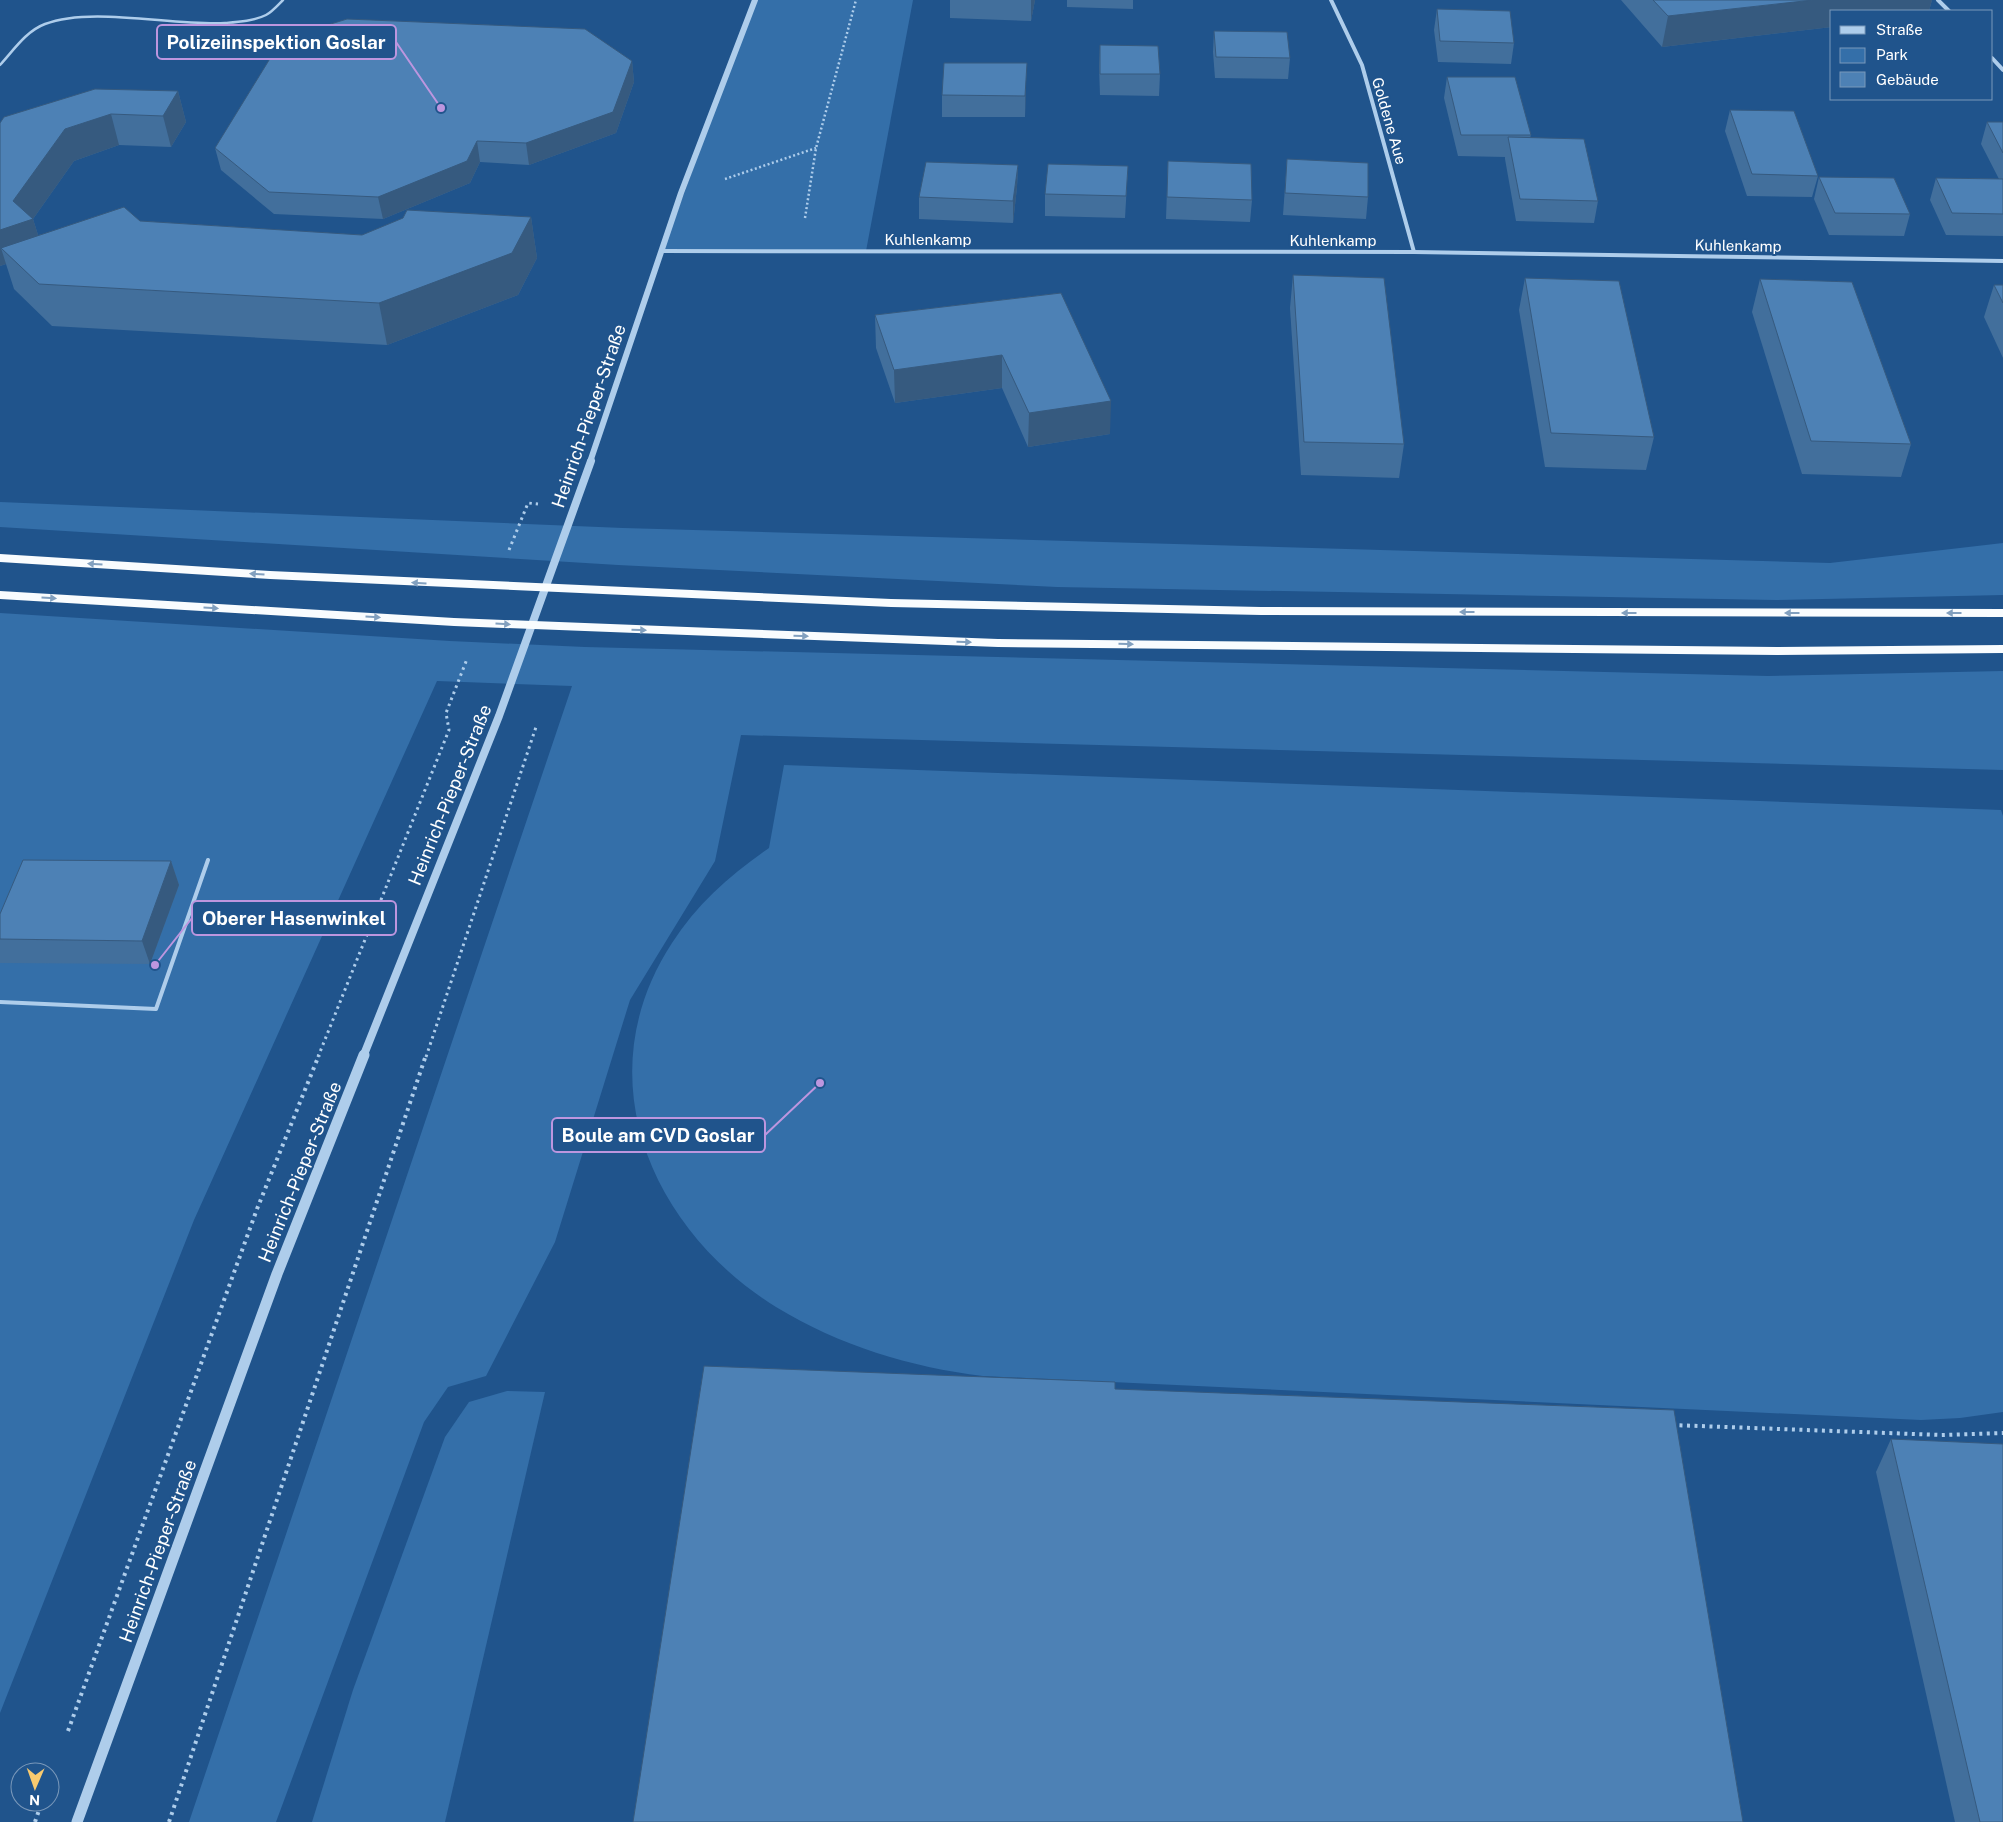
<svg xmlns="http://www.w3.org/2000/svg" width="2003" height="1822" font-family="'Public Sans',sans-serif">
<style>
.green{fill:#346fa9}
.lines{fill:none;stroke-linecap:round;stroke-linejoin:round}
.path-far2{stroke:#aecdeb;stroke-width:2.5;stroke-dasharray:2 2.5;stroke-linecap:butt}
.path-far1{stroke:#aecdeb;stroke-width:3;stroke-dasharray:2.5 4;stroke-linecap:butt}
.path{stroke:#aecdeb;stroke-width:4;stroke-dasharray:3 4.5;stroke-linecap:butt}
.service-far1{stroke:#aecdeb;stroke-width:2.5}
.service{stroke:#aecdeb;stroke-width:4}
.minor{stroke:#aecdeb;stroke-width:4}
.tertiary-far2{stroke:#aecdeb;stroke-width:6}
.tertiary-far1{stroke:#aecdeb;stroke-width:8}
.tertiary{stroke:#aecdeb;stroke-width:11}
.trunk{fill:#f9fcfe;fill-rule:evenodd}
.wall{fill:#426f9c}
.shaded-wall{fill:#365a7f}
.building{fill:#4d81b5;stroke:#365a7f}
.oneway{fill:#82a0bf}
.labels{text-anchor:middle;stroke-width:4;stroke-linejoin:round;paint-order:stroke}
.far-street-label{font-size:15px;fill:#fff;stroke:#20548c}
.street-label{font-size:18px;fill:#fff;stroke:#20548c}
.leader{fill:none;stroke:#bd96df;stroke-width:2}
.callout-dot{fill:#bd96df;stroke:#20548c;stroke-width:2}
.callout{fill:#20548c;stroke:#bd96df;stroke-width:2}
.callout-label{font-size:19px;text-anchor:middle;font-weight:bold;fill:#fff}
</style>
<rect width="100%" height="100%" fill="#20548c"/>
<g class="green">
<polygon points="755,0 913,0 866,251 663,251"/>
<polygon points="0,502 623,528 1830,563 2003,543 2003,595 1775,600 1057,587 618,565 0,527"/>
<polygon points="0,613 450,641 585,647 1768,676 2003,671 2003,770 741,735 715,861 630,1000 555,1242 486,1376 448,1387 424,1422 276,1822 189,1822 572,686 437,681 194,1220 0,1713"/>
<path d="M784,765L2001,810L2003,816V1412L1960,1418L1921,1420L983,1376C910,1367 840,1346 776,1307C650,1229 585,1076 672,943C697,904 731,874 769,848Z"/>
<polygon points="507,1391 545,1392 445,1822 312,1822 353,1690 445,1437 469,1402"/>
</g>
<g class="lines">
<g class="path-far2">
<polyline points="725,179 816,148"/>
<polyline points="805,218 816,148 856,0"/>
</g>
<g class="path-far1">
<polyline points="509,550 528,503 538,504"/>
<polyline points="318,1057 449,730 446,713 467,659"/>
<polyline points="426,1057 536,727"/>
</g>
<g class="path">
<polyline points="1672,1425 1941,1435 2003,1433"/>
<polyline points="68,1731 257,1209 319,1055"/>
<polyline points="35,1822 40,1807"/>
<polyline points="169,1822 426,1055"/>
</g>
<path class="service-far1" d="M0,65C13,51 26,31 45,24C92,6 172,26 225,23C238,22 254,21 266,15C272,12 278,5 283,0"/>
<polyline class="service" points="0,1002 156,1009 208,860"/>
<g class="minor">
<polyline points="1331,0 1362,65 1414,252"/>
<polyline points="1938,0 1949,11"/>
<polyline points="1992,58 2003,70"/>
<polyline points="663,251 1414,252 2003,261"/>
</g>
<polyline class="tertiary-far2" points="590,462 681,193 755,0"/>
<polyline class="tertiary-far1" points="363,1057 499,716 591,461"/>
<polyline class="tertiary" points="77,1822 277,1274 364,1055"/>
<g class="trunk">
<polygon points="0,554 270,571 891,599 1261,607 2003,609 2003,617 1261,615 891,607 270,579 0,562"/>
<polygon points="0,591 454,618 998,639 1777,647 2003,645 2003,653 1777,655 998,647 454,626 0,599"/>
</g>
</g>
<g class="wall">
<polygon points="950,0 1035,0 1031,21 950,18"/>
<polygon points="1067,0 1133,0 1133,9 1067,7"/>
<polygon points="1621,0 1932,0 1929,11 1832,11 1832,27 1662,47"/>
<polygon points="1437,9 1514,43 1511,64 1438,62 1434,30"/>
<polygon points="1214,31 1290,58 1288,79 1215,78 1213,52"/>
<polygon points="1100,45 1160,74 1159,96 1100,95 1099,66"/>
<polygon points="632,61 634,82 616,133 529,165 480,162 470,183 383,219 274,214 221,170 215,148"/>
<polygon points="1447,77 1531,135 1530,138 1598,201 1594,223 1516,221 1505,159 1505,157 1458,156 1444,98"/>
<polygon points="1026,84 1025,117 942,117 942,95"/>
<polygon points="178,91 186,122 171,147 119,145 74,161 33,219 38,235 140,221 362,235 531,217 537,258 518,295 387,345 52,326 14,289 6,264 0,266 0,123"/>
<polygon points="1730,110 1818,176 1812,197 1747,196 1725,131"/>
<polygon points="1987,122 2003,122 2003,236 1946,235 1930,200 1936,178 1999,179 1981,144"/>
<polygon points="1287,159 1368,197 1366,219 1283,215"/>
<polygon points="1168,161 1252,200 1250,222 1166,219"/>
<polygon points="1018,165 1017,187 1013,223 919,219 919,197"/>
<polygon points="1128,166 1125,218 1045,216 1045,194"/>
<polygon points="1819,177 1910,214 1904,236 1829,235 1814,199"/>
<polygon points="1293,275 1404,444 1399,478 1301,475 1290,308"/>
<polygon points="1525,278 1654,437 1646,470 1545,467 1519,310"/>
<polygon points="1760,279 1911,444 1901,477 1802,474 1752,312"/>
<polygon points="1994,285 2003,285 2003,358 1984,317"/>
<polygon points="1061,293 1110,434 1028,447 1002,388 895,403 876,348 875,315"/>
<polygon points="171,861 179,885 150,964 0,963 0,939"/>
<polygon points="1891,1439 2003,1822 1955,1822 1876,1472"/>
</g>
<g class="shaded-wall">
<polygon points="1031,0 1035,0 1031,21"/>
<polygon points="1813,0 1932,0 1929,11 1832,11 1832,27 1662,47 1668,16"/>
<polygon points="632,61 634,82 616,133 529,165 526,143"/>
<polygon points="1027,63 1026,84 1025,117 1025,96"/>
<polygon points="178,91 186,122 171,147 163,116"/>
<polygon points="111,114 119,145 74,161 33,219 43,251 1,248 6,264 0,266 0,230 13,201 65,129"/>
<polygon points="477,141 480,162 470,183 383,219 378,197"/>
<polygon points="1018,165 1017,187 1013,223 1013,201"/>
<polygon points="531,217 537,258 518,295 387,345 379,303"/>
<polygon points="1002,355 1002,388 895,403 894,370"/>
<polygon points="1111,401 1110,434 1028,447 1029,413"/>
<polygon points="171,861 179,885 150,964 142,941"/>
</g>
<g class="building">
<polygon points="1653,0 1813,0 1668,16"/>
<polygon points="1437,9 1510,11 1514,43 1440,41"/>
<polygon points="347,19 585,29 632,61 613,112 526,143 477,141 467,161 378,197 269,192 215,148 282,39"/>
<polygon points="1214,31 1287,32 1290,58 1216,57"/>
<polygon points="1100,45 1158,46 1160,74 1100,74"/>
<polygon points="944,63 1027,63 1025,96 942,95"/>
<polygon points="1447,77 1515,77 1531,135 1461,135"/>
<polygon points="95,89 178,91 163,116 111,114 65,129 13,201 33,219 0,230 0,123 4,117"/>
<polygon points="1730,110 1794,111 1818,176 1752,174"/>
<polygon points="1987,122 2003,122 2003,153"/>
<polygon points="1508,137 1584,139 1598,201 1520,199"/>
<polygon points="1287,159 1368,163 1368,197 1285,193"/>
<polygon points="1168,161 1251,164 1252,200 1167,197"/>
<polygon points="926,162 1018,165 1013,201 919,197"/>
<polygon points="1048,164 1128,166 1126,196 1045,194"/>
<polygon points="1819,177 1894,178 1910,214 1835,213"/>
<polygon points="1936,178 2003,179 2003,214 1952,213"/>
<polygon points="124,207 140,221 362,235 403,218 407,210 531,217 512,253 379,303 39,284 1,248"/>
<polygon points="1293,275 1384,278 1404,444 1304,442"/>
<polygon points="1525,278 1619,281 1654,437 1551,433"/>
<polygon points="1760,279 1852,282 1911,444 1811,441"/>
<polygon points="1994,285 2003,285 2003,303"/>
<polygon points="1061,293 1111,401 1029,413 1002,355 894,370 875,315"/>
<polygon points="23,860 171,861 142,941 0,939 0,914"/>
<polygon points="704,1366 1115,1382 1115,1389 1674,1410 1743,1822 633,1822"/>
<polygon points="1891,1439 2003,1444 2003,1822 1980,1822"/>
</g>
<defs><path id="oneway-solid" d="M-6-.8H1V-3.2L6.5 0L1 3.2V.8H-6Z" transform="scale(1.25)"/></defs>
<g class="oneway">
<use href="#oneway-solid" transform="translate(95 564) rotate(-176)"/>
<use href="#oneway-solid" transform="translate(257 574) rotate(-176)"/>
<use href="#oneway-solid" transform="translate(419 583) rotate(-177)"/>
<use href="#oneway-solid" transform="translate(49 598) rotate(3)"/>
<use href="#oneway-solid" transform="translate(211 608) rotate(3)"/>
<use href="#oneway-solid" transform="translate(1467 612) rotate(-180)"/>
<use href="#oneway-solid" transform="translate(1629 613) rotate(-180)"/>
<use href="#oneway-solid" transform="translate(1792 613) rotate(-180)"/>
<use href="#oneway-solid" transform="translate(1954 613) rotate(180)"/>
<use href="#oneway-solid" transform="translate(373 617) rotate(3)"/>
<use href="#oneway-solid" transform="translate(503 624) rotate(3)"/>
<use href="#oneway-solid" transform="translate(639 630) rotate(2)"/>
<use href="#oneway-solid" transform="translate(801 636) rotate(2)"/>
<use href="#oneway-solid" transform="translate(964 642) rotate(2)"/>
<use href="#oneway-solid" transform="translate(1126 644) rotate(1)"/>
</g>
<g class="labels">
<g class="far-street-label">
<text transform="translate(1389 121) rotate(74)" y="5">Goldene Aue</text>
<text x="928" y="245">Kuhlenkamp</text>
<text x="1333" y="246">Kuhlenkamp</text>
<text transform="translate(1738 246) rotate(1)" y="5">Kuhlenkamp</text>
</g>
<g class="street-label">
<text transform="translate(589 416) rotate(-71)" y="6">Heinrich-Pieper-Straße</text>
<text transform="translate(450 795) rotate(-68)" y="6">Heinrich-Pieper-Straße</text>
<text transform="translate(300 1172) rotate(-68)" y="6">Heinrich-Pieper-Straße</text>
<text transform="translate(158 1551) rotate(-70)" y="6">Heinrich-Pieper-Straße</text>
</g>
</g>
<path class="leader" d="M441 108L396 42M155 965L192 918M820 1083L765 1135"/>
<g class="callout-dot">
<circle cx="441" cy="108" r="5"/>
<circle cx="155" cy="965" r="5"/>
<circle cx="820" cy="1083" r="5"/>
</g>
<g class="callout">
<rect x="157" y="25" width="239" height="34" rx="5"/>
<rect x="192" y="901" width="204" height="34" rx="5"/>
<rect x="552" y="1118" width="213" height="34" rx="5"/>
</g>
<g class="callout-label">
<text x="276" y="49">Polizeiinspektion Goslar</text>
<text x="294" y="925">Oberer Hasenwinkel</text>
<text x="658" y="1142">Boule am CVD Goslar</text>
</g>
<rect x="1830" y="10" width="162" height="90" fill="#20548c" stroke="#7998ba"/>
<rect x="1840" y="26" width="25" height="8" fill="#aecdeb" stroke="#7998ba"/>
<text x="1876" y="35" font-size="15" fill="#ffffff">Straße</text>
<rect x="1840" y="48" width="25" height="15" fill="#346fa9" stroke="#7998ba"/>
<text x="1876" y="60" font-size="15" fill="#ffffff">Park</text>
<rect x="1840" y="72" width="25" height="15" fill="#4d81b5" stroke="#7998ba"/>
<text x="1876" y="85" font-size="15" fill="#ffffff">Gebäude</text>
<g transform="translate(35 1787) rotate(182)"><circle r="24" fill="#20548c" stroke="#7998ba"/>
<path d="M0-4L9 19L0 12L-9 19Z" fill="#f8ca6f"/>
<text y="-8" font-size="14" font-weight="bold" text-anchor="middle" fill="#ffffff">N</text>
</g>
</svg>
